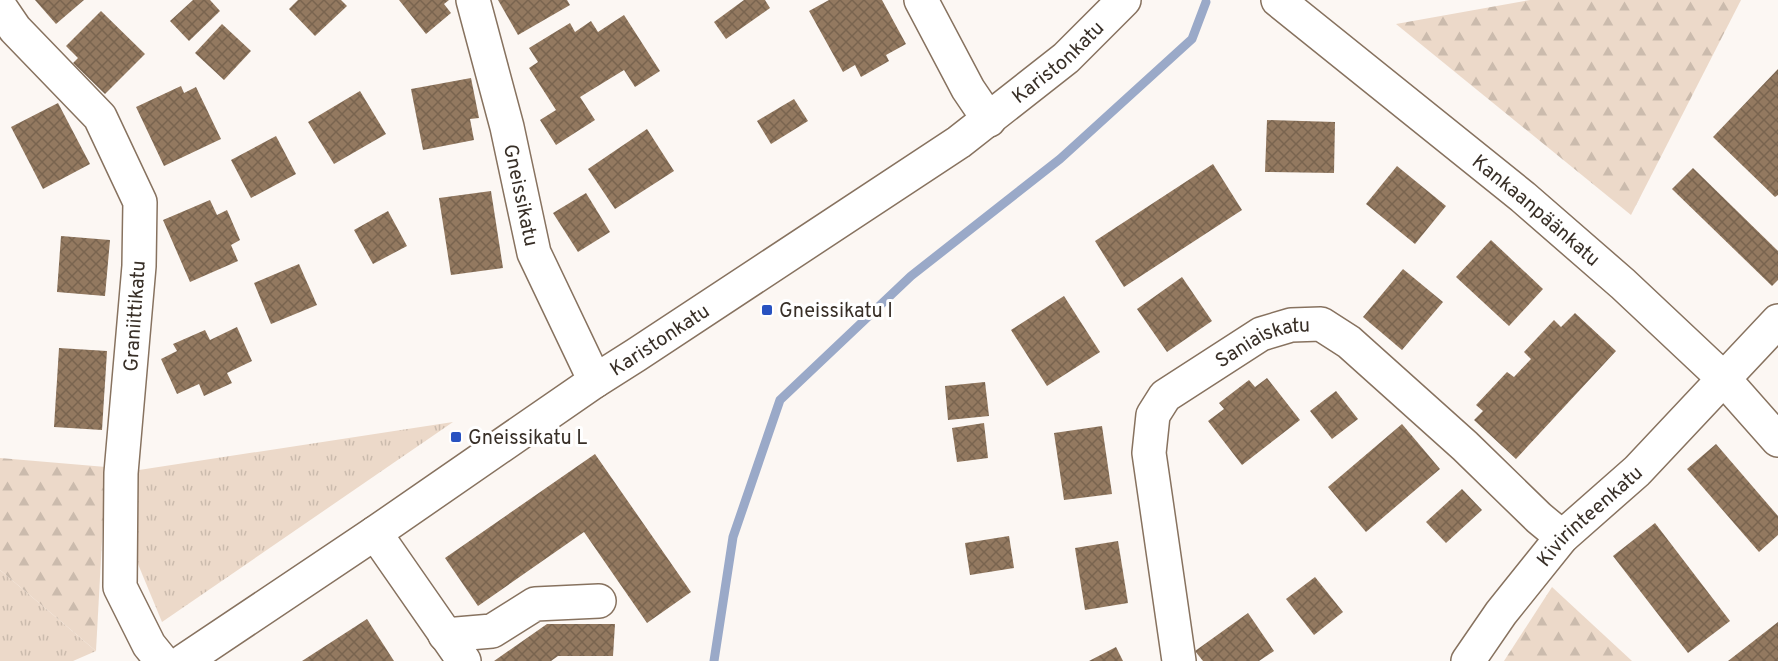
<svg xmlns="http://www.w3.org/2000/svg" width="1778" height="661" font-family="Overpass,sans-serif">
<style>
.grass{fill:url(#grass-tufts)}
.forest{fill:url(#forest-firs)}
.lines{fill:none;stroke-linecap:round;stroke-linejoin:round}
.stream{stroke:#9aa9c8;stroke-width:9}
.building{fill:url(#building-cross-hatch)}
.minor-casing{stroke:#87725f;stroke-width:36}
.minor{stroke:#fff;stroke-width:33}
.poi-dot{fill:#2852c1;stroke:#fff;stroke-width:2}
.labels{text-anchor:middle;stroke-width:6;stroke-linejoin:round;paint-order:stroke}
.street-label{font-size:20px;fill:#382f27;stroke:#fff}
.poi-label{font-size:20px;fill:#382f27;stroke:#fff;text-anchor:start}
</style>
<defs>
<pattern id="grass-tufts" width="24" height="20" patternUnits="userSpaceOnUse" patternTransform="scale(1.5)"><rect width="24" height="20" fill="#ecd9c9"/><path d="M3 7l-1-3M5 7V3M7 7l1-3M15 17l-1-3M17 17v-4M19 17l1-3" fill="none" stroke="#cbbbad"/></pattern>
<pattern id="forest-firs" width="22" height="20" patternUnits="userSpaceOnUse" patternTransform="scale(1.5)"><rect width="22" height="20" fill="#ecd9c9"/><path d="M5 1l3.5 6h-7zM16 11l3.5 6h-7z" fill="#cbbbad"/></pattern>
<pattern id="building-cross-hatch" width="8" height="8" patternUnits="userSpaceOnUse" patternTransform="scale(1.5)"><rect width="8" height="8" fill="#937960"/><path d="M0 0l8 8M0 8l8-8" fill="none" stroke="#79644f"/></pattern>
</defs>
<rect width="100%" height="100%" fill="#fcf7f3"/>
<g class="grass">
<polygon points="453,422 162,622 133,552 139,470"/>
<polygon points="0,570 96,651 73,661 0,661"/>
</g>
<g class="forest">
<polygon points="1530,0 1741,0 1631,215 1396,24"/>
<polygon points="0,458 106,467 96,651 0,570"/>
<polygon points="1552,587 1632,661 1504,661"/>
</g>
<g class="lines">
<polyline class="stream" points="714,661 733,537 780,400 911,276 1060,159 1192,39 1206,2"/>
</g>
<g class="building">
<polygon points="35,0 84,0 56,24"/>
<polygon points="193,0 210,0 220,11 189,41 170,21"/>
<polygon points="298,0 341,0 347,6 315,36 289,9"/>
<polygon points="399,0 449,0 444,4 451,13 426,34"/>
<polygon points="498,0 567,0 570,5 518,35"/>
<polygon points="744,0 765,0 770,8 726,39 714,22"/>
<polygon points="829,0 882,0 906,44 886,55 889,61 861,77 855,65 843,72 809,11"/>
<polygon points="101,11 145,54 105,94 73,63 78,58 66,46"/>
<polygon points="624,15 660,71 635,87 624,70 580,97 595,120 556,145 540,120 556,110 529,68 538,62 529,48 570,23 575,32 591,21 598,32"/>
<polygon points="222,24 251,51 224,80 195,53"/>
<polygon points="1778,69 1778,195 1775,197 1713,137"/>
<polygon points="471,78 479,118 470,119 474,140 423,150 411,89"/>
<polygon points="181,86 184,93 196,87 221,139 164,166 136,107"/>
<polygon points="360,91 386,134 334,164 308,122"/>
<polygon points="794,99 808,121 771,144 757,121"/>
<polygon points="58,103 90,164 43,189 11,127"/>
<polygon points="1267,120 1335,122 1334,173 1265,172"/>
<polygon points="647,129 674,171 615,209 588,169"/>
<polygon points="276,136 296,174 251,198 231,160"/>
<polygon points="1213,164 1242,210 1124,287 1095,241"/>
<polygon points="1397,166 1446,206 1415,244 1366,204"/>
<polygon points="1693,168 1778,251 1778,280 1772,286 1672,189"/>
<polygon points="491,191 503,268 451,275 439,198"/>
<polygon points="586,193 610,232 578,252 553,213"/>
<polygon points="210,200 217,215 227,210 240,240 231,245 238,261 190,282 163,220"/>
<polygon points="388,211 407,246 373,264 354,230"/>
<polygon points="61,236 110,240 105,296 57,292"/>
<polygon points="1491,240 1543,289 1509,326 1456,277"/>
<polygon points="299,264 317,305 271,324 254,283"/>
<polygon points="1403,269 1443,302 1402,350 1363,317"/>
<polygon points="1182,277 1212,321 1167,352 1137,309"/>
<polygon points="1064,296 1100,352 1047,386 1011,330"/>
<polygon points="1575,313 1616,351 1516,459 1474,420 1483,411 1476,405 1507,372 1514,377 1531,359 1524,352 1554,320 1561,327"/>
<polygon points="237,327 252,361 227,373 232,383 204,396 199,384 177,394 161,359 177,351 173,344 205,330 210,340"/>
<polygon points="59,348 107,351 102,430 54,427"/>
<polygon points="1267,378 1300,420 1242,465 1208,421 1224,409 1219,403 1249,380 1255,387"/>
<polygon points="985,382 989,416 948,420 945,386"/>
<polygon points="1336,391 1358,419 1332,439 1310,411"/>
<polygon points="984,423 988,458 957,462 952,428"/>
<polygon points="1402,424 1440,469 1366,532 1328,487"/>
<polygon points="1102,426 1112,494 1064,500 1054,433"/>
<polygon points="1716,444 1778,516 1778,535 1759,552 1687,469"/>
<polygon points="595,454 691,592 647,623 584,532 478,606 445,558"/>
<polygon points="1462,489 1482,510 1446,543 1426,522"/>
<polygon points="1655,523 1730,621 1688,653 1613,556"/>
<polygon points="1009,536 1014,568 970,575 965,543"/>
<polygon points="1118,541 1128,603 1085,610 1075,548"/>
<polygon points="1315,577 1343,612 1314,635 1286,599"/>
<polygon points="1248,613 1274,651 1259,661 1203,661 1195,651"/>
<polygon points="367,619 394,661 302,661"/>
<polygon points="1778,622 1778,661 1728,661"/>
<polygon points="547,624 615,624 613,656 558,656 551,661 494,661"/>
<polygon points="1116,647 1123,661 1089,661"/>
</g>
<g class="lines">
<g class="minor-casing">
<g id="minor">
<path id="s1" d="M473,0L507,127L534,253L595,381"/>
<polyline points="921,0 968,89 989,120"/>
<path id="s2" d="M1278,0L1523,197L1623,284L1723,378L1778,440"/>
<polyline points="0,7 15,29 100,117 140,202 139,266 121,473 120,587 149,645 162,661"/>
<polyline points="375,533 464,661"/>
<polyline points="445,635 492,631 535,604 599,601"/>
<path id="s3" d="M184,661L375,533L595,381L636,355L959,142L1066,58L1124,0"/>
<path id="s4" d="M1179,661L1149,453L1153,415L1165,396L1261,334L1291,325L1321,324L1349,342L1465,446L1539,518L1562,537"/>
<path id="s5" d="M1468,661L1501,613L1562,537L1637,471L1778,321"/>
</g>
</g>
<use href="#minor" class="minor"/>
</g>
<g class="poi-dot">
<rect x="761" y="304" width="12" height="12" rx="3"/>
<rect x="450" y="431" width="12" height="12" rx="3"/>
</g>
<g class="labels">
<g class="street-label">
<text dy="7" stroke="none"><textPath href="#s3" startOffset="1060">Karistonkatu</textPath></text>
<text dy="7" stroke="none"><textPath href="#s1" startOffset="201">Gneissikatu</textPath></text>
<text dy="7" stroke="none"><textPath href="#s2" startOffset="333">Kankaanpäänkatu</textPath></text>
<text transform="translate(134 316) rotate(-86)" y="7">Graniittikatu</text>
<text dy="7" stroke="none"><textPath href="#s3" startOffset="574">Karistonkatu</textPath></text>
<text dy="7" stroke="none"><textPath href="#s4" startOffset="384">Saniaiskatu</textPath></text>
<text dy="7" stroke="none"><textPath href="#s5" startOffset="190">Kivirinteenkatu</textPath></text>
</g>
<g class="poi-label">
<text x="779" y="317">Gneissikatu I</text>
<text x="468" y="444">Gneissikatu L</text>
</g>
</g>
</svg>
